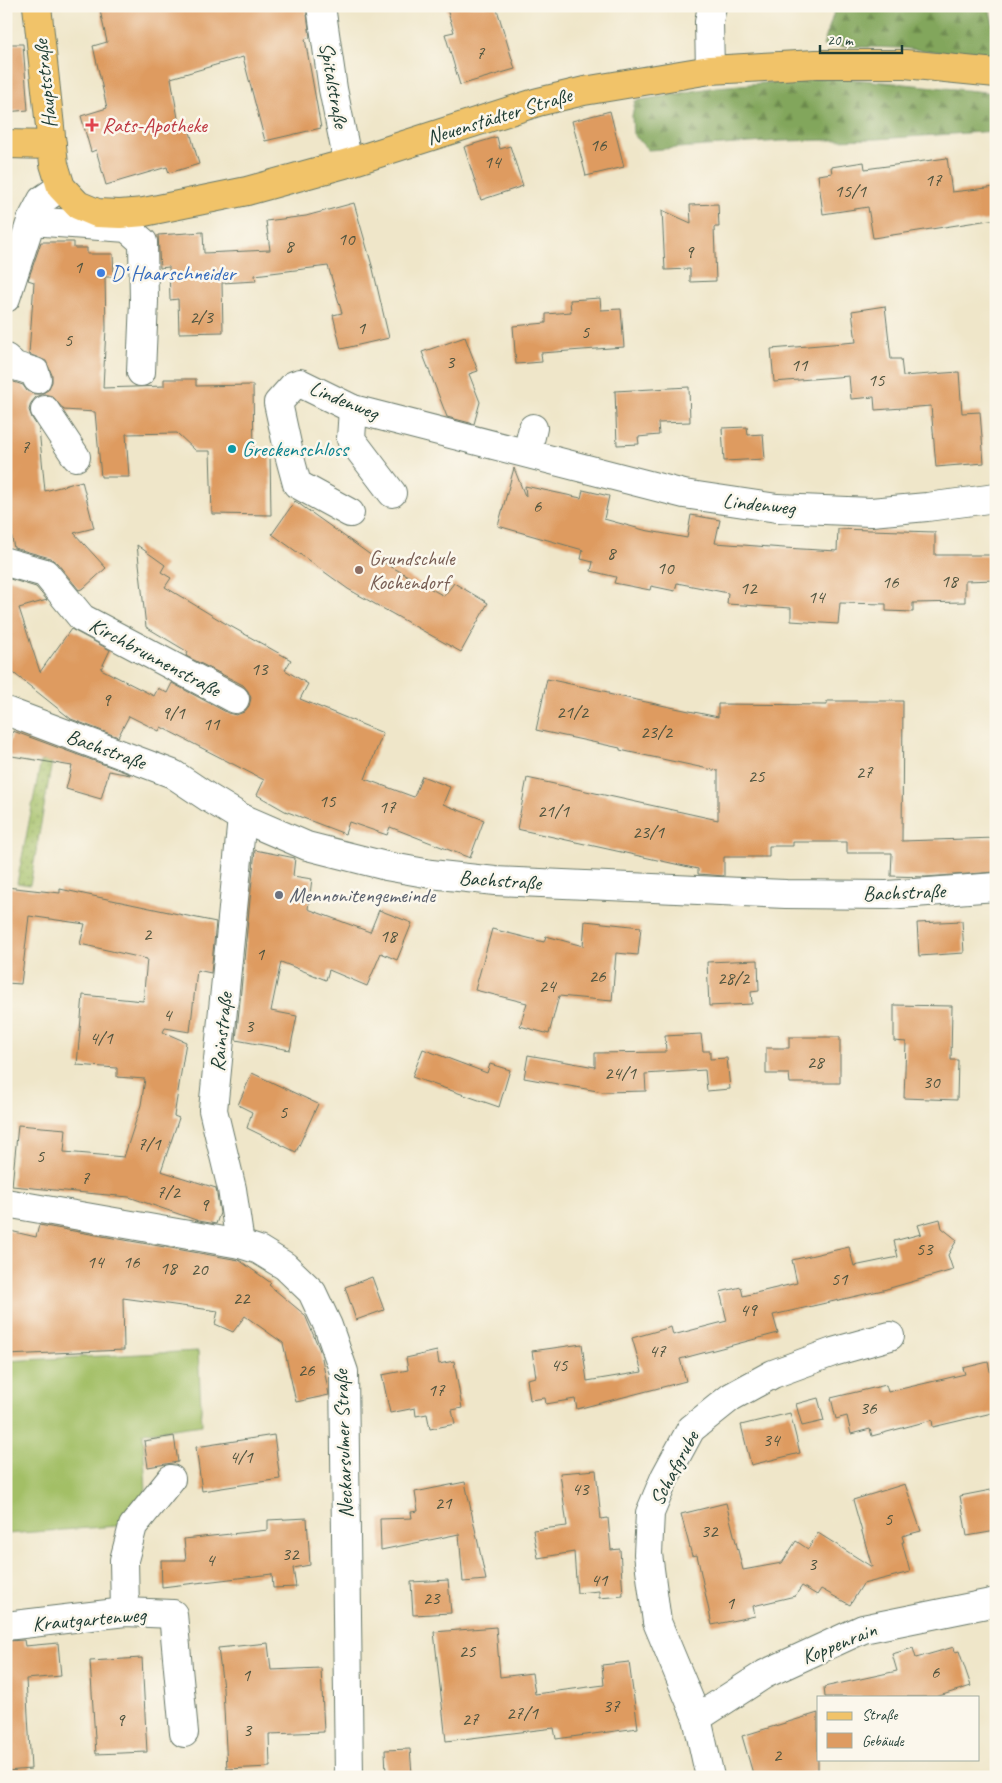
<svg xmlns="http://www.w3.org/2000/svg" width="1002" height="1783" font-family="Caveat,sans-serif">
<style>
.grass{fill:url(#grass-dots);stroke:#617e4d}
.forest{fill:url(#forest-firs);stroke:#507248}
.garden{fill:#a3bf66;stroke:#617e4d}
.building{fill:#de9b61}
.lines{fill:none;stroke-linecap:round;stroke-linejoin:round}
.minor-casing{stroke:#687868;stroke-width:30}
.major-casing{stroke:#687868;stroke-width:30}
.minor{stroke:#fff;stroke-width:28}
.major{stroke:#f1c369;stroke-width:28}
.health-dot{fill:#e0444e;stroke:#fbf7ec;stroke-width:2}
.shop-dot{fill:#3f7fe0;stroke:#fbf7ec;stroke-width:2}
.culture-dot{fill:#0f9aa8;stroke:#fbf7ec;stroke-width:2}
.education-dot{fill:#8d6e63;stroke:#fbf7ec;stroke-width:2}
.worship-dot{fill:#6b7280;stroke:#fbf7ec;stroke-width:2}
.labels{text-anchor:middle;stroke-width:5;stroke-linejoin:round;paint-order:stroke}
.number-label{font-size:19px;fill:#4f543f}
.street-label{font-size:21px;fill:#1f3d34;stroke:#fbf7ec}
.health-label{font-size:21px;fill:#be3a42;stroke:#fbf7ec;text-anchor:start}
.shop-label{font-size:21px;fill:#366cbe;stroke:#fbf7ec;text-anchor:start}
.culture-label{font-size:21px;fill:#0d838f;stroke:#fbf7ec;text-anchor:start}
.education-label{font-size:21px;fill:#785e54;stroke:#fbf7ec;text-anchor:start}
.worship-label{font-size:21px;fill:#5b616d;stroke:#fbf7ec;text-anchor:start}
</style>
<defs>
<pattern id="grass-dots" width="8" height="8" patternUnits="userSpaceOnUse" patternTransform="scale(1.25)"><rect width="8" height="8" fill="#a3bf66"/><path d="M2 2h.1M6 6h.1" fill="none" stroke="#849c55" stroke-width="1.8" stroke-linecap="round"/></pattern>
<pattern id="forest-firs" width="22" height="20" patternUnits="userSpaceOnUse" patternTransform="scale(1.25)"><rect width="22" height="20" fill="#82a65b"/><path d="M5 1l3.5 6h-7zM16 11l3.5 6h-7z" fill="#6a884c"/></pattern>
</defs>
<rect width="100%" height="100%" fill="#fbf7ec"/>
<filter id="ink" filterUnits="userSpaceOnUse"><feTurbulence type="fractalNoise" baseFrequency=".02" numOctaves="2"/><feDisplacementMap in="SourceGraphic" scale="10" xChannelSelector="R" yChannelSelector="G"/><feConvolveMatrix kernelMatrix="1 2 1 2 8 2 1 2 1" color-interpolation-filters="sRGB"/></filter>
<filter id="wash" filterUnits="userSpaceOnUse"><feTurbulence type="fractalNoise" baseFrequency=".0096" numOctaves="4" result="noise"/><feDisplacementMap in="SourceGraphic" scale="20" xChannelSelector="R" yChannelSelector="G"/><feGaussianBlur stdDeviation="1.12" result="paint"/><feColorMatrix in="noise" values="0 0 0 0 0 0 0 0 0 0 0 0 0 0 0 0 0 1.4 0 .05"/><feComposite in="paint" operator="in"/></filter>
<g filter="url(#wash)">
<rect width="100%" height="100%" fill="#efe6c9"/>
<polygon class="grass" points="41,761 52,762 30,885 17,883"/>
<g class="forest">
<polygon points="836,6 989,6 996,37 996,58 901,48 823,46"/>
<polygon points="833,77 996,93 996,131 877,139 781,141 648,150 633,134 632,116 635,101 716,87"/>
</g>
<polygon class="garden" points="198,1351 202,1425 143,1433 146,1493 117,1526 6,1534 6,1361"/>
<g id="blocks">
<g class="building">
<polygon points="99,6 306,6 310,37 305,39 321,128 265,141 243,57 171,78 179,124 187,121 199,164 169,173 167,167 106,185 96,150 91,152 81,116 107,108 93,46 107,42"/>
<polygon points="446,6 496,6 515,69 460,85 445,34 454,32"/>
<polygon points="6,44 23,44 28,110 6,112"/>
<polygon points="610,111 624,167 586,176 572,121"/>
<polygon points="497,137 500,149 510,146 523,186 481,200 464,147"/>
<polygon points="947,158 952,192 996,187 996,219 873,238 868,207 823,214 818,175 832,173 831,167 864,162 865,169"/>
<polygon points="354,203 373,269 389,338 341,349 333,315 342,313 328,266 255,275 256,281 222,283 223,332 179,333 178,299 170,300 169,267 160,268 158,235 203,232 204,253 270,250 266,221 306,216"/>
<polygon points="718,204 719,227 714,227 716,281 690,282 690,269 665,270 662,210 691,223 690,205"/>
<polygon points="41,242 74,242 74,248 87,248 87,254 113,254 114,277 105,277 106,328 103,388 164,386 164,379 196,379 196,386 253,385 254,454 270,453 271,515 212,514 210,451 196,451 177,433 126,434 129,477 101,477 95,412 64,410 52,396 44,394 36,397 31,403 29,410 32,418 39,429 45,491 82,481 94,528 74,533 106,568 84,588 79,590 57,563 50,558 14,548 6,509 6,482 9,482 8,380 23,385 27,391 34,394 41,394 48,390 52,382 52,375 46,361 29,354 34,282 28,280"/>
<polygon points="600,298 601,310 621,309 624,347 541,353 542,362 516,364 513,326 546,323 546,314 571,312 570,300"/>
<polygon points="885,306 891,359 901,359 903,376 959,372 962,413 980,412 984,463 936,467 931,406 875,410 874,397 851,399 849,376 774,382 771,349 856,342 852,311"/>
<polygon points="465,337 478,371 469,374 480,402 474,424 447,417 422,352"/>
<polygon points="689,387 690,422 658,423 659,435 638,437 639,444 617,445 615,391"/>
<polygon points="747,427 748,435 763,434 765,459 724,461 722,428"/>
<polygon points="514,468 525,496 526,496 525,486 581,498 583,490 609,496 604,519 644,530 687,538 691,515 720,520 715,543 784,548 837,551 838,529 935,532 935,555 996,555 996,580 965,581 965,602 913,603 913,612 886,611 886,604 840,603 838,624 791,621 791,608 727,604 728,593 677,583 675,591 651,586 650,590 614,583 616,577 591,571 593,562 581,559 583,550 498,526"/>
<polygon points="295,501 372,556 444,596 454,583 488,603 461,652 348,589 272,534"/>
<polygon points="137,545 165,565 161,572 171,578 165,587 223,622 291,660 285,670 308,684 300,699 383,733 365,779 414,797 422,776 450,787 443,804 484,820 470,858 390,827 387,835 349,822 345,834 285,811 257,795 264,780 161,727 159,731 129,716 118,737 71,719 6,667 6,581 10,579 36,587 47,600 19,608 40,672 71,629 110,650 101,669 154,696 158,688 167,693 172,683 228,713 236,715 244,712 249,706 251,698 248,691 243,685 186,656 188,652 146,627"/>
<polygon points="547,679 608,692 608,694 718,717 718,704 827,705 827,701 903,701 902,841 996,838 996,872 925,877 891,876 892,853 847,853 847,842 793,842 793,846 769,846 769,857 724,857 724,876 698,874 698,869 517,829 527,778 718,820 718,771 620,750 620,748 536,730"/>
<polygon points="13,731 130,774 130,775 109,771 101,799 66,789 72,766 6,755"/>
<polygon points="255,850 295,858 293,876 312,879 308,909 370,932 379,910 412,923 397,960 381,953 367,986 329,970 326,980 281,962 271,1011 297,1016 290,1050 236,1040"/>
<polygon points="6,887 60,893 60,889 216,922 211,973 197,970 190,1032 165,1028 163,1032 186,1042 174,1116 179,1118 161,1171 216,1188 220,1213 216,1224 199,1221 129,1197 12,1186 18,1125 66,1129 64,1152 124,1157 141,1105 145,1079 117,1077 117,1068 77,1065 83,995 143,1001 147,959 80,944 85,924 29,916 21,984 6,983"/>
<polygon points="585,921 641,927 638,955 616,953 612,1001 559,996 549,1034 520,1026 527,1003 475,990 492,929 544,942 546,936 583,946"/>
<polygon points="962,921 964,953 919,956 917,923"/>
<polygon points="758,960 759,991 751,992 752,1004 709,1006 707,962"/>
<polygon points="894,1005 952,1006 951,1060 958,1060 957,1100 904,1098 906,1042 894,1041"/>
<polygon points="701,1034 703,1051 710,1051 710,1059 727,1058 730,1089 707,1091 705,1070 645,1074 646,1091 603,1092 524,1078 528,1055 595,1067 595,1053 666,1052 665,1036"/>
<polygon points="789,1037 840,1037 840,1083 790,1083 789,1074 766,1074 766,1048 789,1048"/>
<polygon points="423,1049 487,1073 490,1064 510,1070 499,1107 412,1077"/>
<polygon points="252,1073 318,1104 296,1152 247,1128 252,1112 238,1105"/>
<polygon points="940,1219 942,1228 957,1240 948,1255 953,1270 883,1290 773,1315 778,1333 680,1359 686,1381 577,1409 575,1399 546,1404 545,1398 530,1400 527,1379 536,1377 532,1351 582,1344 587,1381 642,1372 632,1338 671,1327 673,1335 727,1321 720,1292 741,1287 743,1296 797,1283 792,1260 849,1247 854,1266 898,1257 894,1241 921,1234 918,1225"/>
<polygon points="39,1225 239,1260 271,1283 269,1285 305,1315 321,1353 329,1395 296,1402 283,1343 245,1316 233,1332 215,1324 218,1311 123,1298 124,1350 6,1355 6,1230 36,1237"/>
<polygon points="372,1277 384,1310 356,1320 345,1287"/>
<polygon points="437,1351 439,1364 454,1361 462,1408 452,1410 455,1424 430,1429 427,1414 416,1416 415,1408 390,1413 382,1375 408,1370 406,1358"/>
<polygon points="988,1362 996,1396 996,1412 933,1427 932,1420 872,1436 870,1429 851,1434 847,1416 836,1419 831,1398 886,1385 888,1392 965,1374 963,1368"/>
<polygon points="818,1398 824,1421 802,1426 796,1404"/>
<polygon points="790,1413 800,1453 751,1465 741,1425"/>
<polygon points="274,1435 280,1479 202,1491 196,1447"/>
<polygon points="174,1436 178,1462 148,1467 144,1441"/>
<polygon points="596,1470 601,1519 608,1518 611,1550 620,1549 623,1596 599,1598 599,1591 577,1593 574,1552 538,1558 533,1530 567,1526 560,1473"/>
<polygon points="465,1482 486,1580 463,1582 459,1534 381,1550 380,1519 412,1518 411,1512 418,1511 415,1492"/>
<polygon points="905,1484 921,1531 902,1536 904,1542 902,1542 910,1572 863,1584 850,1605 821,1589 817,1595 802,1586 795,1596 753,1606 755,1616 712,1625 697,1555 692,1556 681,1514 726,1503 743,1570 782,1563 796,1541 808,1549 818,1533 872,1567 853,1500"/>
<polygon points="996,1489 996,1531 967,1536 960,1496"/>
<polygon points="307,1518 310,1565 293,1568 296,1587 273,1588 272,1574 162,1587 161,1560 186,1560 184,1539 268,1530 268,1520"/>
<polygon points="448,1580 451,1613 413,1615 411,1582"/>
<polygon points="496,1627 500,1677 532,1673 535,1694 604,1685 602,1665 629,1662 638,1728 556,1739 554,1728 446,1741 434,1632"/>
<polygon points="24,1640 25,1646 58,1643 61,1676 26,1679 31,1769 6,1771 6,1641"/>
<polygon points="268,1643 271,1670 321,1668 324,1732 269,1734 270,1767 227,1769 223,1688 218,1648"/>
<polygon points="954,1647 955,1652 959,1651 971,1686 936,1697 825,1697 824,1687 897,1671 892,1654 913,1648 916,1658"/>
<polygon points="142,1658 147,1752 96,1754 90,1661"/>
<polygon points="818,1713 818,1770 796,1777 754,1777 742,1736"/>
<polygon points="410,1749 412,1774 386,1775 385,1750"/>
</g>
</g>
</g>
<g filter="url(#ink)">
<use href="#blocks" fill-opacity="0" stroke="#687868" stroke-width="1"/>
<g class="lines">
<g class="minor-casing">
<g id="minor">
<polyline points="321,6 333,89 348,163"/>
<polyline points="710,70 709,22 712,6"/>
<polyline points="31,221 127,228 143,242 144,301 141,372"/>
<polyline points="6,298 31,221 42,200 61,187"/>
<polyline points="6,358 15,366 35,372 37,379"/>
<polyline points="353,409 351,439 392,493"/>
<polyline points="45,410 76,457"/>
<polyline points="527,453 533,428"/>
<polyline points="350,513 297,484 290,458 278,403 294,385 300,383 353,409 684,494 777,508 871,512 927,507 996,498"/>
<polyline points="6,562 45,573 82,618 235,699"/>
<polyline points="6,711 173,774 209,798 242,818 307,846 386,866 431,874 495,881 786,894 887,895 996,887"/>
<polyline points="6,1203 240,1244 259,1250 285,1266 312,1292 328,1326 344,1372 349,1777"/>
<polyline points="240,1244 232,1189 213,1110 242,818"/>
<polyline points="125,1612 124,1560 133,1526 171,1479"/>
<polyline points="6,1626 125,1612 173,1614 184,1733"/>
<polyline points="697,1718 765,1674 863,1629 996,1602"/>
<polyline points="710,1777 697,1718 657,1622 648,1554 650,1513 665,1477 691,1429 731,1397 773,1374 833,1352 890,1336"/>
</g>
</g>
<g class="major-casing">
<g id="major">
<polyline points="37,6 54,164 61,187 78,205 97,213 120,214 144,212 247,191 348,163 538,102 584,91 710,70 816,64 905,64 996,73"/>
<polyline points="6,144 52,145"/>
</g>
</g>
<use href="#minor" class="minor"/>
<use href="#major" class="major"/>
</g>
</g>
<path class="health-dot" d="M89.5 117.5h5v5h5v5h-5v5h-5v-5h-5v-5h5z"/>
<circle class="shop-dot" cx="101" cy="273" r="5"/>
<circle class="culture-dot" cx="232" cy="449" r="5"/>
<circle class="education-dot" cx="359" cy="570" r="5"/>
<circle class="worship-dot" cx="279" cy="895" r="5"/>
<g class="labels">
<g class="number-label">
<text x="480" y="59">7</text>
<text x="598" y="151">16</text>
<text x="492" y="168">14</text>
<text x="933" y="186">17</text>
<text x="850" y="197">15/1</text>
<text x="346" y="245">10</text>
<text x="289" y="252">8</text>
<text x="689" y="258">9</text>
<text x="78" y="273">1</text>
<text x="201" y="323">2/3</text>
<text x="361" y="334">1</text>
<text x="585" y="338">5</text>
<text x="68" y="346">5</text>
<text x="450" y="368">3</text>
<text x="799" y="371">11</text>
<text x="876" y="386">15</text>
<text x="25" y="453">7</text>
<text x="537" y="512">6</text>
<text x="611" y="559">8</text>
<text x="665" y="574">10</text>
<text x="949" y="587">18</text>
<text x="890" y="588">16</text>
<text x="748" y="594">12</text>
<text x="816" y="603">14</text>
<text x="259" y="675">13</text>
<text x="106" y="706">9</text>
<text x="572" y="718">21/2</text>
<text x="173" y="719">9/1</text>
<text x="211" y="730">11</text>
<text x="656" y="738">23/2</text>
<text x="864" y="778">27</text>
<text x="756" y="782">25</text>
<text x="327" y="807">15</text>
<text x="387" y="813">17</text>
<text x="553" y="817">21/1</text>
<text x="648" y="838">23/1</text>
<text x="147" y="940">2</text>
<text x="388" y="942">18</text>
<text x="260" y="960">1</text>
<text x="597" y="982">26</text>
<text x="733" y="984">28/2</text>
<text x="547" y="992">24</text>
<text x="167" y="1021">4</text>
<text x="249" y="1032">3</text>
<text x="101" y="1044">4/1</text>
<text x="815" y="1068">28</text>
<text x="620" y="1079">24/1</text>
<text x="931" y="1088">30</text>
<text x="283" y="1118">5</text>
<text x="149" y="1150">7/1</text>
<text x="40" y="1162">5</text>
<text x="85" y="1184">7</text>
<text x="168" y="1198">7/2</text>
<text x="204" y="1211">9</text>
<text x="924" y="1255">53</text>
<text x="95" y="1268">14</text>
<text x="131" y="1268">16</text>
<text x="168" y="1274">18</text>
<text x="199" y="1275">20</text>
<text x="839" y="1285">51</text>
<text x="241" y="1304">22</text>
<text x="748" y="1316">49</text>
<text x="657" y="1357">47</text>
<text x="559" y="1371">45</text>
<text x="306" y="1376">26</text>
<text x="436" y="1396">17</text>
<text x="868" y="1414">36</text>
<text x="771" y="1446">34</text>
<text x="241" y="1463">4/1</text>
<text x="580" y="1495">43</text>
<text x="443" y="1509">21</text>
<text x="888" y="1525">5</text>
<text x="709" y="1537">32</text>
<text x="290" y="1560">32</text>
<text x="210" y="1566">4</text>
<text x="812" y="1570">3</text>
<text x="599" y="1586">41</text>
<text x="431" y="1604">23</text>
<text x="730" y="1609">1</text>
<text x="467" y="1657">25</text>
<text x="935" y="1678">6</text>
<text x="246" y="1681">1</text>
<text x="611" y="1712">37</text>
<text x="522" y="1719">27/1</text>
<text x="470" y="1725">27</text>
<text x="120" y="1726">9</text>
<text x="247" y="1736">3</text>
<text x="777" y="1761">2</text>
</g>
<g class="street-label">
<text transform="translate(45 84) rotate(-96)" y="7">Hauptstraße</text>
<text transform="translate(334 85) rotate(80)" y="7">Spitalstraße</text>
<text transform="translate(499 116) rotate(-17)" y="7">Neuenstädter Straße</text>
<text transform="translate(344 400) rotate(22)" y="7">Lindenweg</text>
<text transform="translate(759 504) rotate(6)" y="7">Lindenweg</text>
<text transform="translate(155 657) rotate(28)" y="7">Kirchbrunnenstraße</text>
<text transform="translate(106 749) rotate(20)" y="7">Bachstraße</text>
<text transform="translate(500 880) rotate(4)" y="7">Bachstraße</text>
<text transform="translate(904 892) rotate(-2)" y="7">Bachstraße</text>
<text transform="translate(221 1032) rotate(-84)" y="7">Rainstraße</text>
<text transform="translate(343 1444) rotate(-92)" y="7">Neckarsulmer Straße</text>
<text transform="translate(674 1468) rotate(-62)" y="7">Schafgrube</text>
<text transform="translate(89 1619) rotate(-5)" y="7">Krautgartenweg</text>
<text transform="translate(839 1643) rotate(-22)" y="7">Koppenrain</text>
</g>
<g class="health-label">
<text x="102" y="132">Rats-Apotheke</text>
</g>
<g class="shop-label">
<text x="111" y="280">D‘ Haarschneider</text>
</g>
<g class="culture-label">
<text x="242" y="456">Greckenschloss</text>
</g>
<g class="education-label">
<text x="369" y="565">Grundschule<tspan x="369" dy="24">Kochendorf</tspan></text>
</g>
<g class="worship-label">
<text x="289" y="902">Mennonitengemeinde</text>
</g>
</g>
<rect width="1002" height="1783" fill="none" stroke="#fbf7ec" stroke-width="25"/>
<rect x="817" y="1696" width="162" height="65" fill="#fbf7ec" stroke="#a3ada2"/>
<rect x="827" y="1712" width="25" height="8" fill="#f1c369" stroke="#a3ada2"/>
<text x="862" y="1720" font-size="15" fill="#1f3d34">Straße</text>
<rect x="827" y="1733" width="25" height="15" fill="#de9b61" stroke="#a3ada2"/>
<text x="862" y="1746" font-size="15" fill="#1f3d34">Gebäude</text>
<path d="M820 45v8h82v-8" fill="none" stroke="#1f3d34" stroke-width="2.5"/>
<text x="827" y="45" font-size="15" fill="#1f3d34" stroke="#fbf7ec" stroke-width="4" paint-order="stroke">20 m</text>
</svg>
